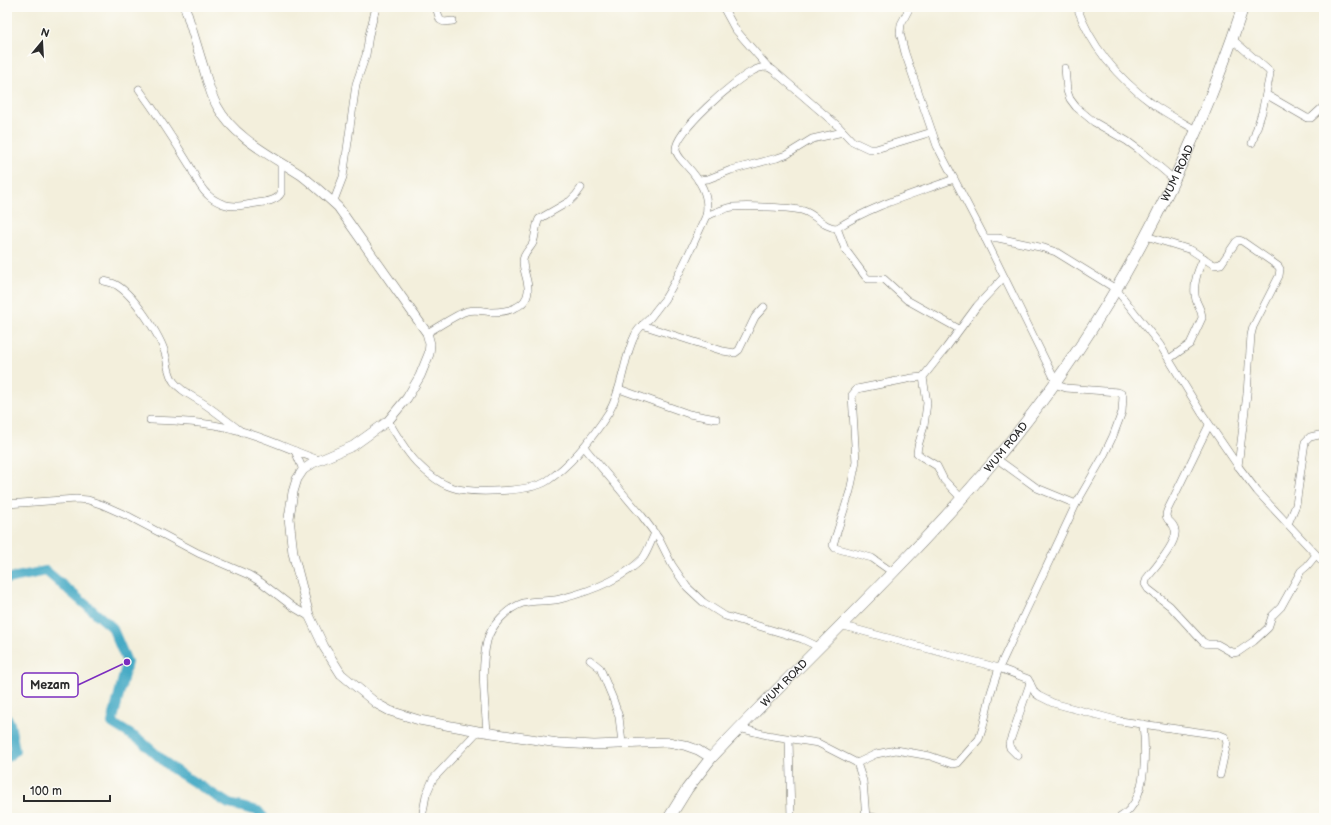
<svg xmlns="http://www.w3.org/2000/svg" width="1331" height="825" font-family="'Balsamiq Sans',sans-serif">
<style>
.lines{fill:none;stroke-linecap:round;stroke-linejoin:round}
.river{stroke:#46aac5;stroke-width:10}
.minor-casing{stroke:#717069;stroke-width:8}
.tertiary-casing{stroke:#717069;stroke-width:10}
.trunk-casing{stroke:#717069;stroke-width:12}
.minor{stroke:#fff;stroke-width:7}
.tertiary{stroke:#fff;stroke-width:9}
.trunk{stroke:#fff;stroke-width:11}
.labels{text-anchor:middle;stroke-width:3.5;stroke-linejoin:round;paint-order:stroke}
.street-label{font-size:11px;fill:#2b2b2b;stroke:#fdfcf7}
.leader{fill:none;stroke:#7b2cbf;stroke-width:1.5}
.callout-dot{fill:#7b2cbf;stroke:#fdfcf7;stroke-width:1.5}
.callout{fill:#fdfcf7;stroke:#7b2cbf;stroke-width:1.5}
.callout-label{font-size:12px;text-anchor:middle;font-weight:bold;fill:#2b2b2b}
</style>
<rect width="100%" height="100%" fill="#fdfcf7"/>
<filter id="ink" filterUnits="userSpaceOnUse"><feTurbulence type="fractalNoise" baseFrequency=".025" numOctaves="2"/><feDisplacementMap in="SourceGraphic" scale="8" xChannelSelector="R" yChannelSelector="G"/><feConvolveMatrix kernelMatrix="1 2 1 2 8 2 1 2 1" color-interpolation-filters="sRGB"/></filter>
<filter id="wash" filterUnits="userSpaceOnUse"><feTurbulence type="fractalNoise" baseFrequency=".012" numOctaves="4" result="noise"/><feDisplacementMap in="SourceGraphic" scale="16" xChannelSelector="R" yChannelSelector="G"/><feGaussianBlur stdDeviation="0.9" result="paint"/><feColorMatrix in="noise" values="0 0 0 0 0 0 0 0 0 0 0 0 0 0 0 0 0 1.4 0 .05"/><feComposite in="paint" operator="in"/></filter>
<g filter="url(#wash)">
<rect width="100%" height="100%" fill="#f3efdc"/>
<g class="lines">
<g class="river">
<polyline points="7,579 46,571 112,627 127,662 112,723 141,741 173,769 229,804 258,811 264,818"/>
<polyline points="7,718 10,724 15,751 7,757"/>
</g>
</g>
</g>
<g filter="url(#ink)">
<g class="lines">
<g class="minor-casing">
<g id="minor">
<polyline points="436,7 440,20 444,22 453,21"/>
<polyline points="723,7 735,29 768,67 773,70 839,127 852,141 869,149 876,149 932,132"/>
<path d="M1077,7C1091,47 1120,80 1154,105C1167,114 1182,122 1196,130"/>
<polyline points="1232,39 1269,71 1270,74 1262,112 1252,143"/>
<polyline points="1065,68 1067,91 1070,99 1076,107 1094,122 1127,141 1142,152 1175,180"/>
<path d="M139,89C157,114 174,140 190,166C195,176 199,187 208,195C212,199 218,202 223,204C234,208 246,205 257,203C265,202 277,201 281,193V162"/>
<polyline points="1267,95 1307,118 1311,118 1324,106"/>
<polyline points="698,180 708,179 731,170 777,158 786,155 812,139 843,132"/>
<polyline points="333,203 343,177 345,164 356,84 366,55 369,35 376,7"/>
<path d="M706,216C715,213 724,208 733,207C746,206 792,207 804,211C816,215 824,228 837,228C873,205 914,194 954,179"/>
<polyline points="837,228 845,249 865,276 868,279 884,279 907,300 959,329"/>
<polyline points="1146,236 1191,250 1214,265 1221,264 1236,242 1239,240 1242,241 1278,266 1280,269 1279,276 1253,327 1251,335 1247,394 1238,466"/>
<polyline points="985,238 998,238 1044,248 1056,252 1116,289 1160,345 1201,412 1238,466 1257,491 1324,563"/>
<path d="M104,281C109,282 114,283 118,286C134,296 160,335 165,353C168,362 167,373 174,382C182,392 192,396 203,403C216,412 229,422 242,432"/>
<polyline points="642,325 723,351 735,353 739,350 755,317 764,307"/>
<path d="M427,333C438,327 457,314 467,311C476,309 484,311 492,312C506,312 527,308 528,291C529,281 523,272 523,261C523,254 530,249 533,243C536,235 535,227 539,219L570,201L576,195L581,188"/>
<path d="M1169,359L1190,344L1202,318C1202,311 1198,306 1196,300C1192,285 1197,271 1204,258"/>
<polyline points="619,389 689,414 716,419"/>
<path d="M150,420C177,421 206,422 233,429C263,436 290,450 319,460"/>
<path d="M388,421C397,435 405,451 417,463C426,472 439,483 451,487C470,494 530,492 547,481C572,464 593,437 609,412C623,388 623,359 635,335C638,328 644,324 649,319C654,313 659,306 664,300C681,274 693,244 706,216C710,195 700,180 686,165C682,160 677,156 676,150C674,132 735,80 751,72C757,68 762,67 768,67"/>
<path d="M1209,425L1167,511C1163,521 1174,521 1175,530C1178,542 1155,568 1147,578L1145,584L1148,589L1170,606L1203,642L1207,644H1217L1233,653L1238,652L1254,641L1268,628L1272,616L1281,607L1301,571L1307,566L1316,555"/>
<polyline points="584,447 642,516 659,539 672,565 687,587 703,602 725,616 802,639 819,647"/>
<polyline points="295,451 303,470"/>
<polyline points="997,459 1037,488 1076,504"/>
<polyline points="962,499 944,480 937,466 922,457 917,453 918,446 924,426 927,403 923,377 946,348 977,306 1004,277"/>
<polyline points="7,504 76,499 88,500 103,505 130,517 198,553 249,575 262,583 293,607 310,617"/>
<polyline points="1288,524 1296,505 1305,442 1310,437 1324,434"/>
<polyline points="892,572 872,558 835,548 833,545 850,491 856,462 852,395 857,389 912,378 923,377"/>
<polyline points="840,625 999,668 1028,679 1035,693 1039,696 1053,703 1075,709 1120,721 1220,735 1225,737 1227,743 1220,775"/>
<polyline points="590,660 600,668 613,699 619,717 622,743"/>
<polyline points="739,728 767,735 818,743 857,763 863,781 866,818"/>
<path d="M487,732C485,702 480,671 487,641C491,625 508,608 523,603C535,600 548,602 560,599C588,592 623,579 643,558C648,551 651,541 655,533"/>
<polyline points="789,739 791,818"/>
<polyline points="1018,756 1010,748 1009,744 1030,683"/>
<polyline points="857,763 876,754 896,750 930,756 953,764 958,763 979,739 983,727 991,692 999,668 1076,504 1103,457 1113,436 1122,412 1123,396 1122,394 1118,392 1066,388 1060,386 1056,382 985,238 937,146 905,53 900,33 901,24 910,7"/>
<polyline points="866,816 876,818"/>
<polyline points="422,818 426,795 433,779 478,731"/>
<path d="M1119,818C1148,802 1146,753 1143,724"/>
</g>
</g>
<g class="tertiary-casing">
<path id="tertiary" d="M185,7C191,27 197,46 203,66C207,79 210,94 217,106C234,138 272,156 301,175C314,185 326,196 338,207L427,333L430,344L429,354L420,376L407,398L388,421L353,446L313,463L303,470L297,479L293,492L289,518L293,553L309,615L324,647L341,674L377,704L390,711L419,720L478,731L558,743L594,745L668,742L684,745L698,750L711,758"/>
</g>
<g class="trunk-casing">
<g id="trunk">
<path id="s1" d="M669,818L687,789L711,758C805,658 907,565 995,460C1107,328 1189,171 1243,7"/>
</g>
</g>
<use href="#minor" class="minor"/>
<use href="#tertiary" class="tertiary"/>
<use href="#trunk" class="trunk"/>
</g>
</g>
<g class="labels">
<g class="street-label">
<text dy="4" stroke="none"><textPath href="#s1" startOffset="826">WUM ROAD</textPath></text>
<text dy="4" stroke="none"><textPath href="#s1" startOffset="502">WUM ROAD</textPath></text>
<text dy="4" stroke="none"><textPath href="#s1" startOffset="178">WUM ROAD</textPath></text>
</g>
</g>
<path class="leader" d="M127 662L78 685"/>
<circle class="callout-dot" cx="127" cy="662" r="4"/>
<rect class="callout" x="22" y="673" width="56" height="24" rx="4"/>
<g class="callout-label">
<text x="50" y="689">Mezam</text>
</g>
<rect width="1331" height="825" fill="none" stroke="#fdfcf7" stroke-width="24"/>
<g transform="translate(42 42) rotate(18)" stroke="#fdfcf7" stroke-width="3" paint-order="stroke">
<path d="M0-3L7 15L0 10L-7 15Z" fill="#2b2b2b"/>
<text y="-6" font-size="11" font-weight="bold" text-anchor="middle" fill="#2b2b2b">N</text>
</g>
<path d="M24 795v6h86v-6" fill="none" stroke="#2b2b2b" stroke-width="2"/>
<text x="30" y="795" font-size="12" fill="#2b2b2b" stroke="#fdfcf7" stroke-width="3" paint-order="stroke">100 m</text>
</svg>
